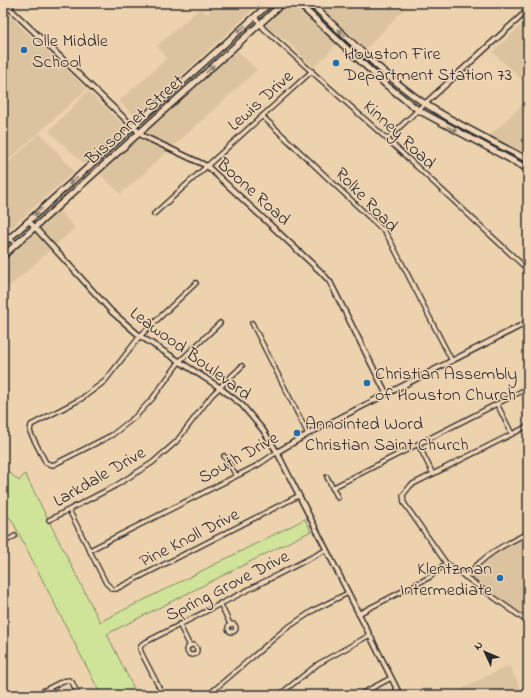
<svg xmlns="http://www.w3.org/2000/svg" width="531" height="698" font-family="'Indie Flower',sans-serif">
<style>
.built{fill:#dcc39f}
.green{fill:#d0e499;stroke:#7e8862}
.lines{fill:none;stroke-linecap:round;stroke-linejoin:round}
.minor-casing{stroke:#2b2b2b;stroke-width:6}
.tertiary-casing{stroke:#2b2b2b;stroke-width:7}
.secondary-casing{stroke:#2b2b2b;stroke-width:8}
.minor{stroke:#f0d5b7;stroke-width:3.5}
.tertiary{stroke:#f0d5b7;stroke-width:4}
.secondary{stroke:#f0d5b7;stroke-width:5}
.oneway{fill:#8e8071}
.poi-dot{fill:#1f6fb2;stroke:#f0d5b7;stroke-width:1.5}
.labels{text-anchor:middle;stroke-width:3;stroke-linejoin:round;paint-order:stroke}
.poi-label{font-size:18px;fill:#2b2b2b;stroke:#f0d5b7;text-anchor:start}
.street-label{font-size:18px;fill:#2b2b2b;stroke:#f0d5b7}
</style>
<rect width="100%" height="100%" fill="#edd2ae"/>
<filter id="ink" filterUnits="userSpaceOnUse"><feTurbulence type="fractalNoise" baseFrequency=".025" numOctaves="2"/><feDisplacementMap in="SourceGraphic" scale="8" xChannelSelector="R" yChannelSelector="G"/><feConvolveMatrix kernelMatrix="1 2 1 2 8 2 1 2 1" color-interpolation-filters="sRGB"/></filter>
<g filter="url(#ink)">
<g class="built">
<polygon points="219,3 260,3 136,117 119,101 167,58 157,46 200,8 207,14"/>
<polygon points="286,3 295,3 337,44 314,68 288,42 263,25"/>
<polygon points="315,3 410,3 366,49"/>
<polygon points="3,10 87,89 3,165"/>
<polygon points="528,19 528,85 492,52"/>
<polygon points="235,49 257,70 121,194 99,173"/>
<polygon points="88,91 126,127 84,164 49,131"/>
<polygon points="528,100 528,155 489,136"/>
<polygon points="40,133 74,171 12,227 3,237 3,168"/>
<polygon points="58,209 75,228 3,292 3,260"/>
<polygon points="528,537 528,618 473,579 472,576 482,563 490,557"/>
<polygon points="509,665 524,695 450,695"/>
</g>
<polygon class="green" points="3,467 19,481 25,474 100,622 305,519 311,531 107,634 137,695 101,695 12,520 3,511"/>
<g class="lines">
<g class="minor-casing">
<g id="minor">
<polyline points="9,8 14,3"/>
<polyline points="255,17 264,29 387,139 528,270"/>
<polyline points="262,116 385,232 392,244 452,361"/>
<polyline points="387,139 418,110"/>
<polyline points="154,214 312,71"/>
<polyline points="3,231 16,244"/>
<polyline points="196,283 140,336 105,381 81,399 31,425 30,432 46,463 53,465 112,435 135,417 152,399 180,361 220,323"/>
<polyline points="252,323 308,434"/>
<polyline points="497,404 512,434"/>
<polyline points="528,426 411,485 403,495 404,503 446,563 528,622"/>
<polyline points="418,444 433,474"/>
<polyline points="224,456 236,475"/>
<polyline points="327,477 338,498"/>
<polyline points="332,488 528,388"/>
<polyline points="69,510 106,583 112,589 116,589 298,496"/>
<polyline points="49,520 115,486 152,463 176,442 212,395 242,366"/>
<polyline points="3,543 15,536"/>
<polyline points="90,550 258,465 277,452"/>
<path d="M465,577C487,553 500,547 528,533"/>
<polyline points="220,603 230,624"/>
<polyline points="358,614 430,577 446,563"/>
<circle cx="232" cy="628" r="4"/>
<polyline points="179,624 190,646"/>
<circle cx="192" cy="650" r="5"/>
<polyline points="35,695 63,681 69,680 72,682 78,695"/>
<polyline points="163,695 141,652 140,648 142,644 326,550"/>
<polyline points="208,695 284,630 314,610 348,593"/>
<polyline points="279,695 318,664 370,635"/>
<polyline points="359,695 391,678"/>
</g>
</g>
<g class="tertiary-casing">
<g id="tertiary">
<polyline points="4,3 143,136 207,166 321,272 330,282 386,393"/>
<polyline points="418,110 528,10"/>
<polyline points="29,221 112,312 140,336 219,387 242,405 263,430 277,452 400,695"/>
<polyline points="277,452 308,434 528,322"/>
</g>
</g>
<g class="secondary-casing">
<g id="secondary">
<polyline points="298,3 385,84 418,110 528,169"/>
<path d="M310,3C346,36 381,73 421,101C455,124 493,141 528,160"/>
<polyline points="3,244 270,3"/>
<polyline points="3,256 283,3"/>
</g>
</g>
<use href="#minor" class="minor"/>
<use href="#tertiary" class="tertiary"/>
<use href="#secondary" class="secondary"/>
</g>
<defs><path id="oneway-solid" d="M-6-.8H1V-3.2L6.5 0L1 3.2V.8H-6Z"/></defs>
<g class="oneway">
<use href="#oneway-solid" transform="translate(241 29) rotate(138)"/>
<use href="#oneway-solid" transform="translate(342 33) rotate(-137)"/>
<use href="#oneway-solid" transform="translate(210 69) rotate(-42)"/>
<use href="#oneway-solid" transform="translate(452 129) rotate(28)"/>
<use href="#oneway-solid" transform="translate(73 181) rotate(138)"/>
<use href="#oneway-solid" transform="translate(38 212) rotate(138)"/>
</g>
</g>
<g class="poi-dot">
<circle cx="24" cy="50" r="4"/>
<circle cx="336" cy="63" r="4"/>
<circle cx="367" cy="383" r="4"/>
<circle cx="297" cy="433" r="4"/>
<circle cx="500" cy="578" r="4"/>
</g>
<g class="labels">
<g class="poi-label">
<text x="32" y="46">Olle Middle<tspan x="32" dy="21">School</tspan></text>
<text x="344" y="59">Houston Fire<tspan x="344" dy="21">Department Station 73</tspan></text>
<text x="375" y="379">Christian Assembly<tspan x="375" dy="21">of Houston Church</tspan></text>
<text x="305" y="429">Annointed Word<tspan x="305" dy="21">Christian Saint Church</tspan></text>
<text x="492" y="574" text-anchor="end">Klentzman<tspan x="492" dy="21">Intermediate</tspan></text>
</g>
<g class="street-label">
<text transform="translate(260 100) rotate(-42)" y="6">Lewis Drive</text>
<text transform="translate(134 119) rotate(-42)" y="6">Bissonnet Street</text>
<text transform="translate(400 134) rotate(43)" y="6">Kinney Road</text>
<text transform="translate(254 191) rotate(42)" y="6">Boone Road</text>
<text transform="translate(367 199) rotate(46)" y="6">Rolke Road</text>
<text transform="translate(191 353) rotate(36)" y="6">Leawood Boulevard</text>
<text transform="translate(238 457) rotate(-29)" y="6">South Drive</text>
<text transform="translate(99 476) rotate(-30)" y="6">Larkdale Drive</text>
<text transform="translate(189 537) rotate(-27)" y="6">Pine Knoll Drive</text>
<text transform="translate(227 585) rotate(-27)" y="6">Spring Grove Drive</text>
</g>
</g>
<rect width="531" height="698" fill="none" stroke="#f0d5b7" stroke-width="16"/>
<rect x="8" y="8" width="515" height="682" fill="none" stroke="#2b2b2b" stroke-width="1.5" filter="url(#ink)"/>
<g transform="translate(485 652) rotate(314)" stroke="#f0d5b7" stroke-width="3" paint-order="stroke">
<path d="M0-3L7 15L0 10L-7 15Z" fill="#2b2b2b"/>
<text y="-6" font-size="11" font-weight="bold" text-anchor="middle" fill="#2b2b2b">N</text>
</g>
</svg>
